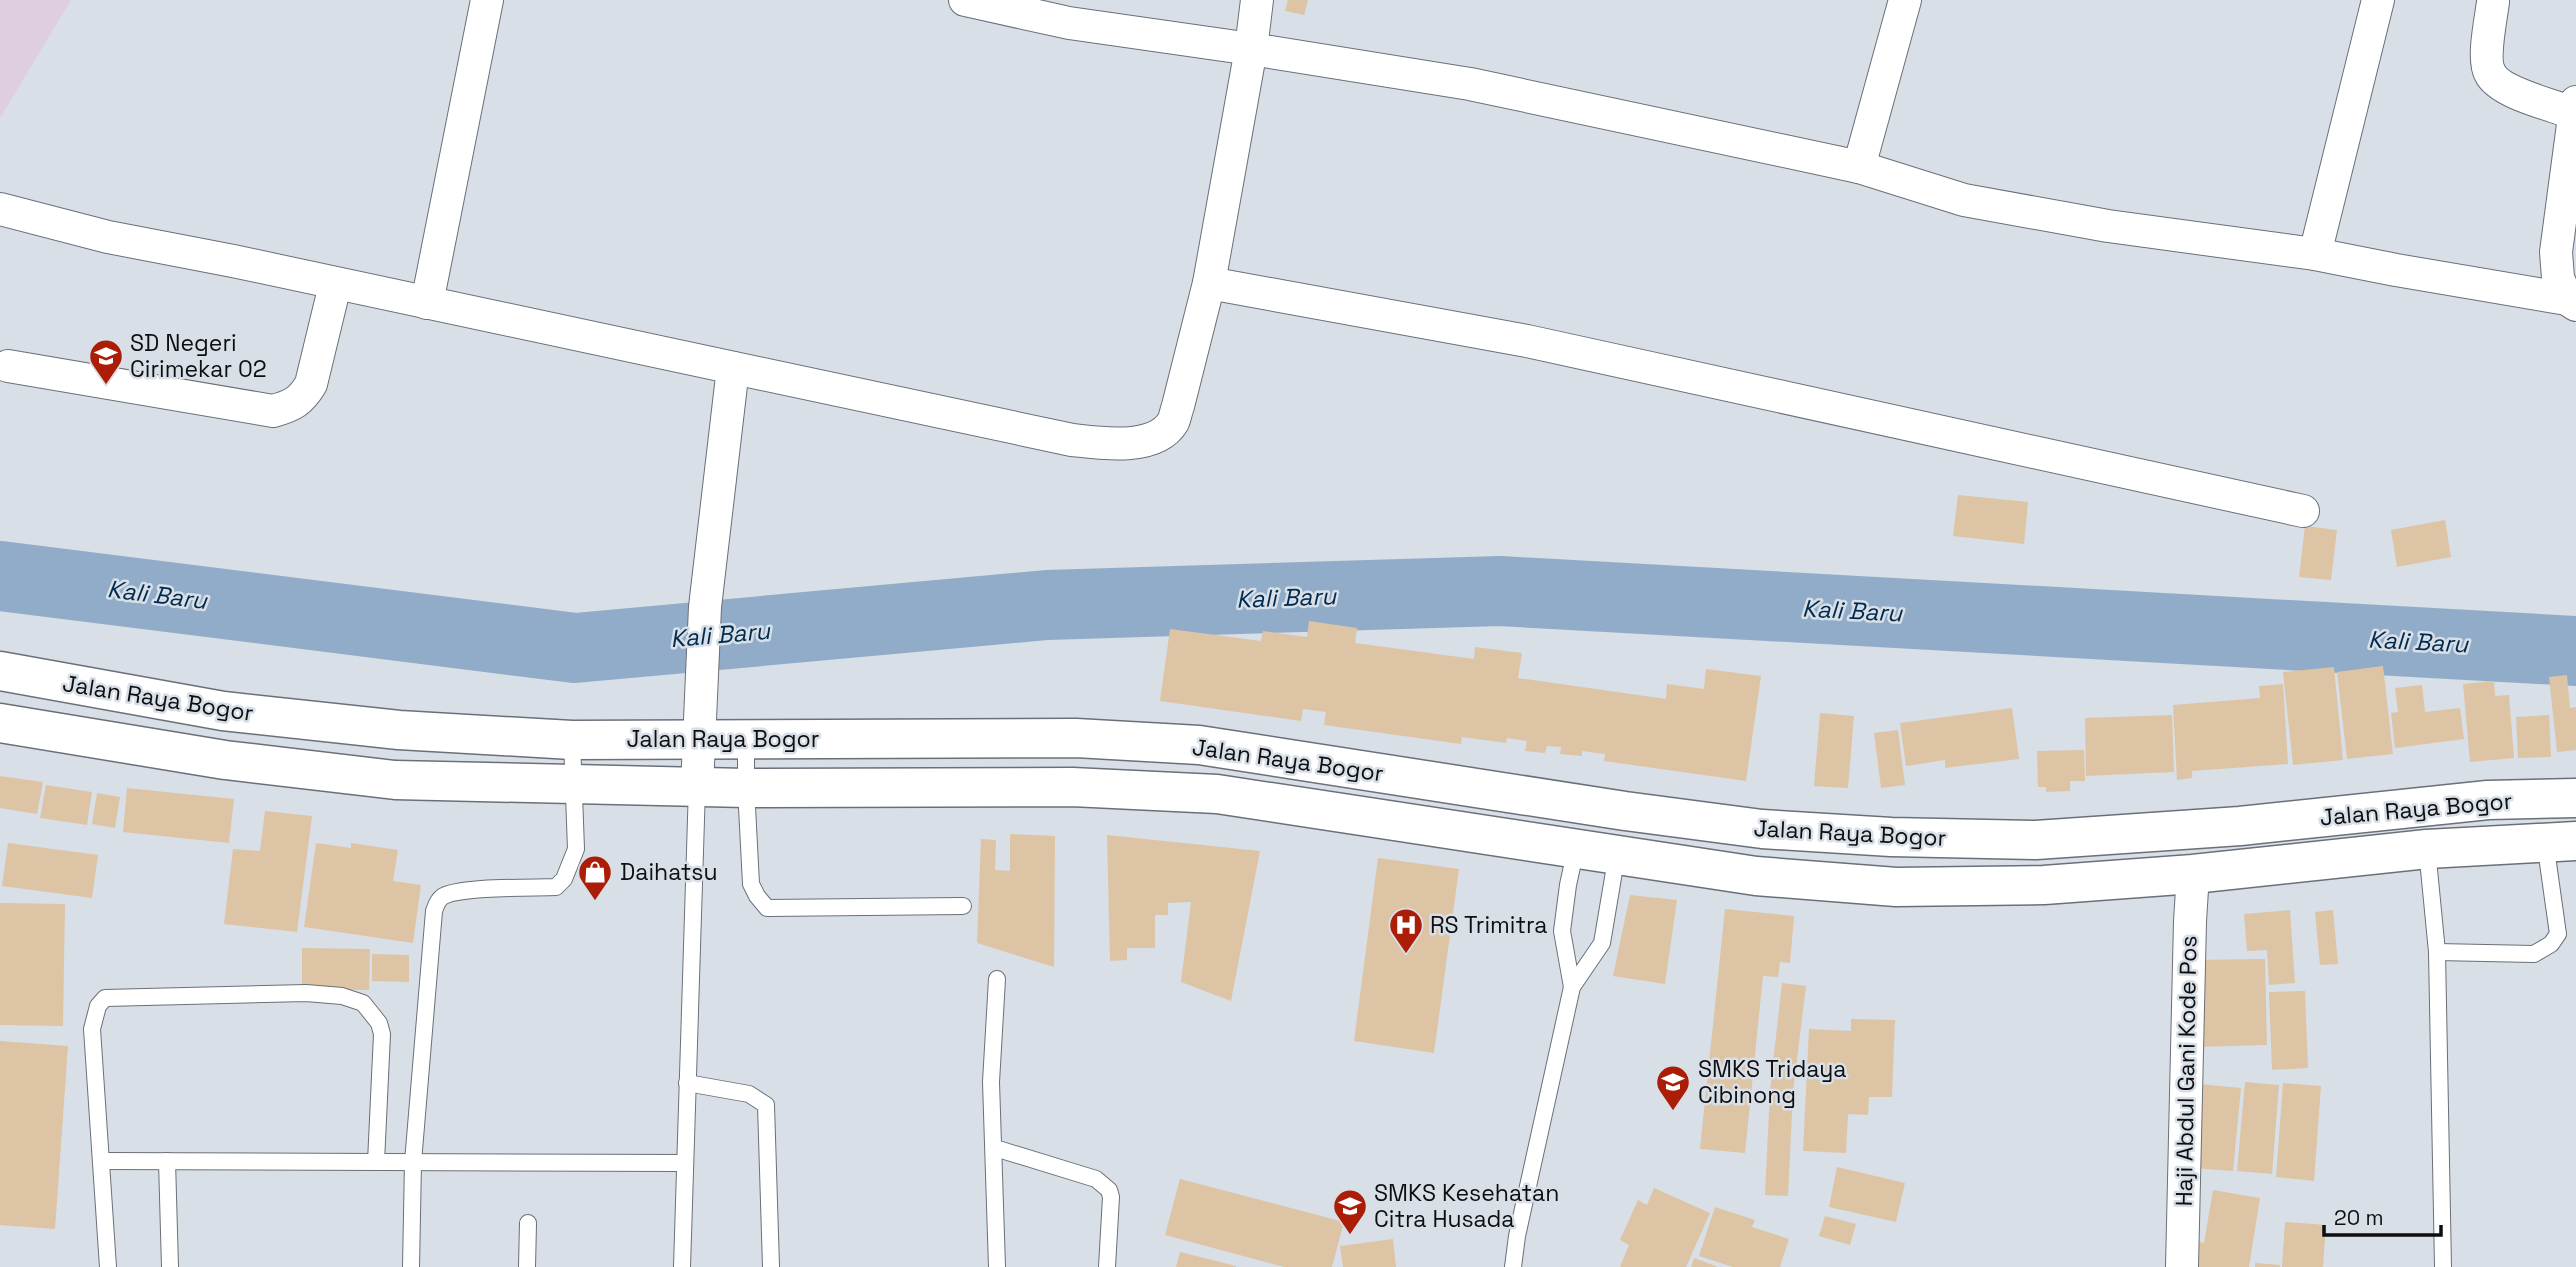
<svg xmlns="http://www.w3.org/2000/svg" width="2576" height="1267" font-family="'Space Grotesk',sans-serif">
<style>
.commercial{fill:#dfcedf}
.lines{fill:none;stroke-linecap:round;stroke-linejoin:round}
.river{stroke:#91acc8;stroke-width:70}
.building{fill:#ddc4a5}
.service-casing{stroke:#6a7077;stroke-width:18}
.minor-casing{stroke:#6a7077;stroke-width:34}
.trunk-casing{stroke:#6a7077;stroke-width:41}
.service{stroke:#fff;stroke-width:16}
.minor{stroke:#fff;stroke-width:32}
.trunk{stroke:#fff;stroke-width:38}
.labels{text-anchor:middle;stroke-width:5;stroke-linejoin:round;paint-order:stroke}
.poi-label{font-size:23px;fill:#0c0e11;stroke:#d8dfe7;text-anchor:start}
.street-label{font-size:23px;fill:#0c0e11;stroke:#d8dfe7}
.water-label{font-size:24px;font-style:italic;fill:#002b4f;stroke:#d8dfe7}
</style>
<rect width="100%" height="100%" fill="#d8dfe7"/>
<polygon class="commercial" points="0,0 71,0 0,118"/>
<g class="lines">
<polyline class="river" points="0,576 575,648 1047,605 1500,591 2576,651"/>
</g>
<g class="building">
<polygon points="1288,0 1308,0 1304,15 1285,11"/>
<polygon points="1958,495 2028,502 2024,544 1953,536"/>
<polygon points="2445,520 2451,557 2397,567 2391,530"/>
<polygon points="2305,526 2337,530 2331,580 2299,577"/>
<polygon points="1309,621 1357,628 1355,643 1474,659 1475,647 1522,653 1518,678 1666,699 1667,684 1704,689 1706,669 1761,676 1746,781 1604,761 1605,754 1582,751 1582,756 1560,754 1561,747 1547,746 1545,753 1525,751 1527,741 1507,738 1506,743 1462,737 1461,744 1324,725 1326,712 1303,709 1301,721 1160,701 1170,629 1261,641 1263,631 1307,637"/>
<polygon points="2383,666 2393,754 2347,759 2337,672"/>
<polygon points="2334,667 2343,760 2293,765 2283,672"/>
<polygon points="2567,675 2570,708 2576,707 2576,750 2557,752 2549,677"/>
<polygon points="2494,681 2495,696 2509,695 2514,758 2470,762 2463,684"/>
<polygon points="2283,684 2288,764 2192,771 2192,778 2177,780 2173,705 2260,698 2259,686"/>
<polygon points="2422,685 2425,712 2460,708 2464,739 2395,748 2391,713 2398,712 2395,688"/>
<polygon points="2012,708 2019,759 1945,768 1945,760 1906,766 1900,723"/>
<polygon points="1820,713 1854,716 1848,788 1814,786"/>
<polygon points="2172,715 2174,772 2086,776 2085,718"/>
<polygon points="2549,715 2551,757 2518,758 2516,717"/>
<polygon points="1898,730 1905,785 1881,788 1874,733"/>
<polygon points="2084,750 2085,781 2070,781 2070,791 2046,792 2046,787 2038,787 2037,751"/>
<polygon points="0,776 43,782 37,814 0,808"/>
<polygon points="46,785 92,792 87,825 40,818"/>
<polygon points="127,788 234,799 229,843 123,832"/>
<polygon points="97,793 120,797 115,828 92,824"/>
<polygon points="265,811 312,816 297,932 224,924 233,849 260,851"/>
<polygon points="1010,834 1055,836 1054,967 977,943 981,839 996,840 995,870 1010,871"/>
<polygon points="1107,835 1260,851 1231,1001 1181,982 1191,902 1168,903 1168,915 1155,915 1155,948 1127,948 1127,960 1110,961"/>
<polygon points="8,843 98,855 92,898 2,886"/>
<polygon points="316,843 351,848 351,843 398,850 393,881 421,885 413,943 304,927"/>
<polygon points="1378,858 1459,869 1434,1053 1354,1041"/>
<polygon points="1630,895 1677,900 1665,984 1613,976"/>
<polygon points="0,903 65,904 63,1026 0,1025"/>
<polygon points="1725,909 1794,916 1790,963 1780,962 1778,977 1763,976 1745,1153 1700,1149"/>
<polygon points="2290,910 2295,983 2269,985 2267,950 2247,951 2244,914"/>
<polygon points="2333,910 2338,964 2320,965 2315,912"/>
<polygon points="302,948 370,949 369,990 302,989"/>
<polygon points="372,954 409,955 409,982 372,981"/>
<polygon points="2265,959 2267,1045 2198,1047 2195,960"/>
<polygon points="1782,983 1806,986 1793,1092 1788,1196 1765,1195 1770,1090"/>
<polygon points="2305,991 2308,1068 2272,1070 2269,992"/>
<polygon points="1851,1019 1895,1020 1892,1097 1869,1097 1868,1115 1848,1114 1846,1153 1803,1151 1809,1029 1851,1031"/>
<polygon points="0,1041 68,1046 55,1229 0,1225"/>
<polygon points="2245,1082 2279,1085 2272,1174 2237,1171"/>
<polygon points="2283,1083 2321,1086 2314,1181 2276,1177"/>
<polygon points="2199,1084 2241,1088 2233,1171 2192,1168"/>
<polygon points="1837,1167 1905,1183 1896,1222 1829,1207"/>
<polygon points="1180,1179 1344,1222 1332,1267 1284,1267 1165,1235"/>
<polygon points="1654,1188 1710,1213 1686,1267 1620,1267 1629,1245 1620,1240 1638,1200 1647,1205"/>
<polygon points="2213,1190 2260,1198 2249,1267 2188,1267 2192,1240 2204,1243"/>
<polygon points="1715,1207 1755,1220 1752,1227 1789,1239 1780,1267 1733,1267 1699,1256"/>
<polygon points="1825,1216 1856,1224 1850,1245 1819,1236"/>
<polygon points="2285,1222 2326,1225 2323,1267 2282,1267"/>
<polygon points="1393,1239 1396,1267 1343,1267 1340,1246"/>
<polygon points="1180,1252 1236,1266 1236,1267 1176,1267"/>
<polygon points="1694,1258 1718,1267 1691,1267"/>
<polygon points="2255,1263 2280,1265 2280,1267 2255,1267"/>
</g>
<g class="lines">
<g class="service-casing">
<g id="service">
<polyline points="746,738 746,788 751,884 757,896 767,908 963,906"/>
<polyline points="2427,849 2437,952 2443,1267"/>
<polyline points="2437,952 2534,954 2551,944 2558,934 2545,842"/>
<polyline points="1572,987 1562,931 1568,885 1576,848"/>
<polyline points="687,1083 749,1094 766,1105 771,1267"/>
<polyline points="995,1148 1096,1179 1109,1190 1111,1197 1107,1267"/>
<polyline points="103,1161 685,1163"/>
<polyline points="167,1161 170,1267"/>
<polyline points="108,1267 92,1029 98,1006 105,998 306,993 342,996 363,1003 379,1023 382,1034 376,1162"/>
<path d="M411,1267L413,1162L434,911C436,906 437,901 442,897C457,886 533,888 556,887L564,879L576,849L572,740"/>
<polyline points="527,1267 528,1223"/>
<polyline points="682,1267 697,787"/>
<polyline points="997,1267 991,1082 997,979"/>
<polyline points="1513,1267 1517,1236 1572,987 1602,943 1617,854"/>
</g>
</g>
<g class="minor-casing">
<g id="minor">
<polyline points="965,0 1069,23 1251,49 1470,84 1859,167 1964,200 2108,226 2315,254 2396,270 2567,299"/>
<path d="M2493,2C2491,19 2482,59 2490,73C2499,93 2553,105 2573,113"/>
<polyline points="2576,102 2556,252 2558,278 2567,299 2576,305"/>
<polyline points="1859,167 1905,0"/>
<path d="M0,209L108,237L233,261L1072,440C1099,443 1155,452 1173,422C1175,418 1176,411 1178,406L1209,283L1251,49L1257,0"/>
<polyline points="2315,254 2378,0"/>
<polyline points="1209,283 1527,341 2303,511"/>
<polyline points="427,303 487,0"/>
<path d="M8,366L273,411C292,406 301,401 311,384L335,285"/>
<polyline points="697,787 705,607 733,368"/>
<polyline points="2182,1267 2190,921 2193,874"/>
</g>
</g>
<g class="trunk-casing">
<g id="trunk">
<polyline points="0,671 223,711 399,730 572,740 1076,738 1199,745 1625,811 1762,829 1891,837 2036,840 2240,826 2488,800 2576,798"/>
<polyline points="0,723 225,760 395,780 746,788 1072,787 1217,794 1756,876 1896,887 2044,885 2193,874 2427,849 2576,841"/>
</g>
</g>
<use href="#service" class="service"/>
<use href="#minor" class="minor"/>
<use href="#trunk" class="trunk"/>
</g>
<defs>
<g id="school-pin" transform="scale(1.75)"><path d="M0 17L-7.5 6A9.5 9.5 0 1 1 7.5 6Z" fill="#ac1d08" stroke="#d8dfe7"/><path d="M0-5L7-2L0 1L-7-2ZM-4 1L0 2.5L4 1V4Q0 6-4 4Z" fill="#fff"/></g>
<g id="shop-pin" transform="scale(1.75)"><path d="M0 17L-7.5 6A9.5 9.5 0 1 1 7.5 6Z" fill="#ac1d08" stroke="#d8dfe7"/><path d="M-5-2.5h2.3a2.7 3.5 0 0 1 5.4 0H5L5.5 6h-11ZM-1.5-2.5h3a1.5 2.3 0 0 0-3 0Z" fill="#fff"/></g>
<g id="hospital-pin" transform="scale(1.75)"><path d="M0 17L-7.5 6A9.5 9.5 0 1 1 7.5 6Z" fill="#ac1d08" stroke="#d8dfe7"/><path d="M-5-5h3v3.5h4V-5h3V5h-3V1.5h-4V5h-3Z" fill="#fff"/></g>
</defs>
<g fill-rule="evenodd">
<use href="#school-pin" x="106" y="356"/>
<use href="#shop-pin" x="595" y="872"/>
<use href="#hospital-pin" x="1406" y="925"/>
<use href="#school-pin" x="1673" y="1082"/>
<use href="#school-pin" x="1350" y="1206"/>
</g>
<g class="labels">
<g class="poi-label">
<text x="130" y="351">SD Negeri<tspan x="130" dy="26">Cirimekar 02</tspan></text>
<text x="620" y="880">Daihatsu</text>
<text x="1430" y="933">RS Trimitra</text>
<text x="1698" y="1077">SMKS Tridaya<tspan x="1698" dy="26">Cibinong</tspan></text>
<text x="1374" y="1201">SMKS Kesehatan<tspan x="1374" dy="26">Citra Husada</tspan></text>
</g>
<g class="street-label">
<text transform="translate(158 698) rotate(9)" y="8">Jalan Raya Bogor</text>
<text x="723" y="747">Jalan Raya Bogor</text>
<text transform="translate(1288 760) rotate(8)" y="8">Jalan Raya Bogor</text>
<text transform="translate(2416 809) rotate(-5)" y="8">Jalan Raya Bogor</text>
<text transform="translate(1850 833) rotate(3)" y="8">Jalan Raya Bogor</text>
<text transform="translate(2186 1071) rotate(-89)" y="8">Haji Abdul Gani Kode Pos</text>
</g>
<g class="water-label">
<text transform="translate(157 595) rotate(7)" y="8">Kali Baru</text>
<text transform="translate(1286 598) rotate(-2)" y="8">Kali Baru</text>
<text transform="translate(1852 611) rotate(3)" y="8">Kali Baru</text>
<text transform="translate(720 635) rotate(-5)" y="8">Kali Baru</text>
<text transform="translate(2418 642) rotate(3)" y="8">Kali Baru</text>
</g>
</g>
<path d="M2324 1225v10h117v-10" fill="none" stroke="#0c0e11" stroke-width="3.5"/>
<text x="2334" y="1225" font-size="21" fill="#0c0e11" stroke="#d8dfe7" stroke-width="5" paint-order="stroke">20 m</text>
</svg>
